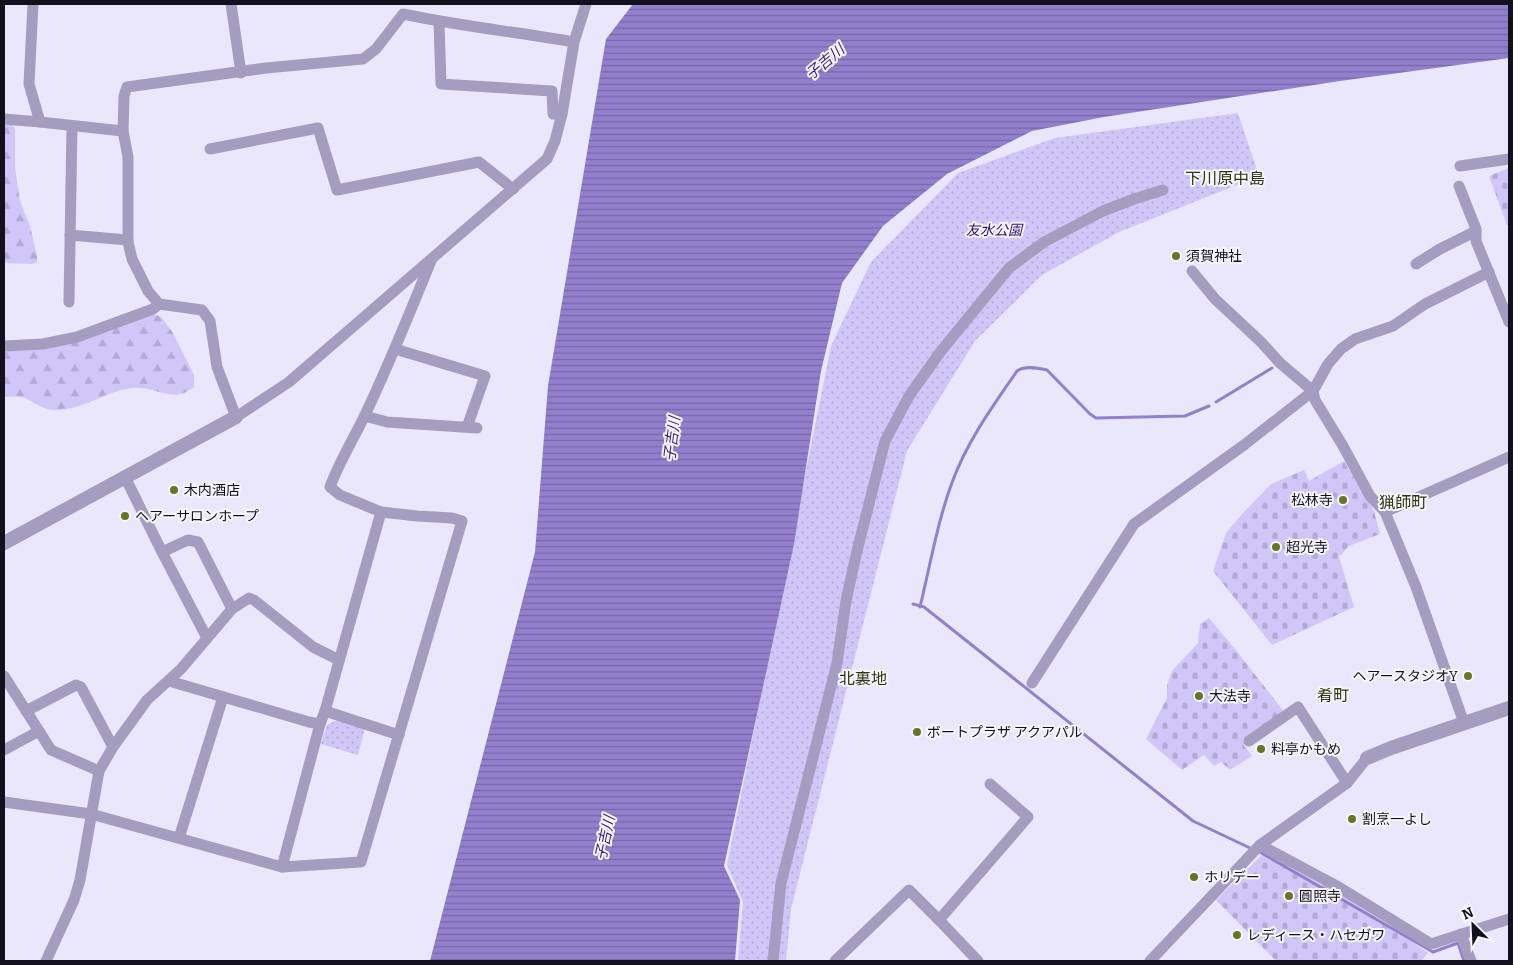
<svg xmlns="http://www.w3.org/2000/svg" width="1513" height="965" font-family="Bitter,'Noto Sans JP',serif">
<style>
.forest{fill:url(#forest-firs)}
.cemetery{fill:url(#cemetery-stones)}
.park{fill:url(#park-dots)}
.water{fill:url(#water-rules)}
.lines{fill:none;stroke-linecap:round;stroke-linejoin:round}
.stream{stroke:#9280cd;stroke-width:3}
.minor{stroke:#a49dc0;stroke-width:11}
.tertiary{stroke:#a49dc0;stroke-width:14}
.poi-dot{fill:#667624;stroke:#f7f6fe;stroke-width:2}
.labels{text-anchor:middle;stroke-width:4;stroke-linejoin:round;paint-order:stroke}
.park-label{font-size:14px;font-style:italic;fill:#330d6a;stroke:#f7f6fe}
.poi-label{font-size:14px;fill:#12101c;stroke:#f7f6fe;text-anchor:start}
.water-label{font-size:15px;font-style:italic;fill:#3f1f79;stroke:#f7f6fe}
.quarter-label{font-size:16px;fill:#2f3710;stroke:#f7f6fe}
</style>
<defs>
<pattern id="forest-firs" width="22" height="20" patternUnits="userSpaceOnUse" patternTransform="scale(1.25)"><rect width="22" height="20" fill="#d0c6f8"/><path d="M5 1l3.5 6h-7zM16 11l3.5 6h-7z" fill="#b2a9d4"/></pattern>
<pattern id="cemetery-stones" width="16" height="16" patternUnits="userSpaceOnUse" patternTransform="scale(1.25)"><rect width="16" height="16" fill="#d0c6f8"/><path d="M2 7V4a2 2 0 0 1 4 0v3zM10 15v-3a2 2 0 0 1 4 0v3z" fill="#b2a9d4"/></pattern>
<pattern id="park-dots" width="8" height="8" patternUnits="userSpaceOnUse" patternTransform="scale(1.25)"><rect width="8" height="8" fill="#d0c6f8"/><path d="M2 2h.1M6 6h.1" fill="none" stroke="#b2a9d4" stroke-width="1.8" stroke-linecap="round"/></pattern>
<pattern id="water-rules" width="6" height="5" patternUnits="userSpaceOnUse" patternTransform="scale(1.25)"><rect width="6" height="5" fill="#9280cd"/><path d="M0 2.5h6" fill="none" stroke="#7667a6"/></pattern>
</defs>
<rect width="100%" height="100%" fill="#eae7fd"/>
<g class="forest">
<polygon points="4,124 11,124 15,128 15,168 20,201 30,226 37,256 37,262 32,264 7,263 4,261"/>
<path d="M154,314L161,317L173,333L194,375V387C172,405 156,385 132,388C105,391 84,410 55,410C43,410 36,403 27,399C20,395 11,397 4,397V351L79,341Z"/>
</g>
<g class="cemetery">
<polygon points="1509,168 1509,224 1507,225 1489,176"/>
<polygon points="1344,461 1374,511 1380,534 1349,546 1339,557 1354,607 1272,645 1213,571 1226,533 1243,513 1271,484 1304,470 1309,481"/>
<polygon points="1209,618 1235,649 1285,713 1243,744 1252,756 1230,770 1221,762 1214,766 1204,755 1182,770 1146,739 1167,698 1167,685 1172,671 1198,643 1200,624"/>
<polygon points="1264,853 1345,896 1428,953 1421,961 1276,961 1216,900"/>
</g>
<g class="park">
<polygon points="1238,113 1259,176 1119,232 1042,275 975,341 907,451 791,909 786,961 738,961 743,902 727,865 831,346 871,262 958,173 1055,138"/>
<polygon points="337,720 365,728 358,755 321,744 327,725"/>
</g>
<polygon class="water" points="633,4 1509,4 1509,58 1340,81 1104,117 1032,131 947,174 883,226 842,283 821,371 794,544 724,866 740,900 735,961 430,961 535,552 548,386 606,39"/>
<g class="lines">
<g class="stream">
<polyline points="1216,402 1272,368"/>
<polyline points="913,604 924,607 1193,821 1250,848"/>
<path d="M920,607C930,566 938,519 953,480C968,440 993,406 1017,371C1024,365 1038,368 1047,370L1090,414L1096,418L1185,416L1209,406"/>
<polyline points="1258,851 1433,952 1458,943 1464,961"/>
</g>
<g class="minor">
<polyline points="33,4 29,84 40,122 123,131"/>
<polyline points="231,4 241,73"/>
<polyline points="439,22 441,84 552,91 553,114 562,114"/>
<path d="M574,42C517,32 459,26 403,14L376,49L363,59L266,68L127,87L124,96L123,131L128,157V242L132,259L148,291L159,304L202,310L210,321L217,367L236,417L289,382L547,159L555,141L562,114L574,42L586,4"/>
<polyline points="4,119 40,122"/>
<polyline points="210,149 318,128 337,190 479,162 513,189"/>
<polyline points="1460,166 1509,159"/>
<polyline points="1459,186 1476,229 1476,241 1509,322"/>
<polyline points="70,235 128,240"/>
<polyline points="1416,264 1440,249 1476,231"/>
<polyline points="1192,271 1215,299 1261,342 1280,363 1313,391 1315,400 1343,446 1370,496 1385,512 1416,587 1464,723"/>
<polyline points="69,302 72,126"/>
<polyline points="4,346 43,344 77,337 153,309 159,304"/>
<polyline points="395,349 485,376 467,427"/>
<polyline points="365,416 387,422 477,428"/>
<polyline points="125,477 162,552 188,540 198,542 232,609"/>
<polyline points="1385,512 1509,457"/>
<polyline points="162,552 207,638"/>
<polyline points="4,676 51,750 99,771"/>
<path d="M169,681L309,722L320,724L325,711L381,512L340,495L330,487C339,462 353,440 365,415C389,365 410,312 431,261"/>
<polyline points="1032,683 1134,524 1244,445 1313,391 1328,364 1341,349 1355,339 1393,326 1425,304 1489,272"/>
<polyline points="26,711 76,685 81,687 113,747"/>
<polyline points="325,711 399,735"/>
<polyline points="1249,741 1298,707 1347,783"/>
<polyline points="4,750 39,731"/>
<polyline points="4,802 91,814 282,867 361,862 462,521 452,518 417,516 381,512"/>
<polyline points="179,838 223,697"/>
<polyline points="1260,845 1337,886 1431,944 1509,919"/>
<polyline points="282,867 320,724"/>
<polyline points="1461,934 1471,961"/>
<polyline points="46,961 74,900 80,880 99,771 113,747 147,700 181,669 232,609 249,598 254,600 313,647 339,660"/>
<polyline points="773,961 781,883 837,663 846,601 856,555 885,441 909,396 941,351 1009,268 1044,242 1103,211 1134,199 1163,190"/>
<polyline points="835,961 909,890 939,920"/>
<polyline points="978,961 939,920 1028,817 990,784"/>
<polyline points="1150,961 1260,845 1347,783 1367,758"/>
</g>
<g class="tertiary">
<polyline points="4,543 236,417"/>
<polyline points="1367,758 1391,748 1509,708"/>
</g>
</g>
<g class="poi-dot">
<circle cx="1176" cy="256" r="5"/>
<circle cx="174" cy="490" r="5"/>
<circle cx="1343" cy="500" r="5"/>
<circle cx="125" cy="516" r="5"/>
<circle cx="1276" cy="547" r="5"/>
<circle cx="1468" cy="676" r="5"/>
<circle cx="1199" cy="696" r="5"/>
<circle cx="917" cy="732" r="5"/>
<circle cx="1261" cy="749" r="5"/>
<circle cx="1352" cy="819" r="5"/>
<circle cx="1194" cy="877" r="5"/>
<circle cx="1289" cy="896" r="5"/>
<circle cx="1237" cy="935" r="5"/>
</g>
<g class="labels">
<g class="park-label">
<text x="994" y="235">友水公園</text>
</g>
<g class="poi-label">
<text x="1186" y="261">須賀神社</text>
<text x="184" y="495">木内酒店</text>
<text x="1333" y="505" text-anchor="end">松林寺</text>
<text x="135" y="521">ヘアーサロンホープ</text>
<text x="1286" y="552">超光寺</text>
<text x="1458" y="681" text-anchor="end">ヘアースタジオY</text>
<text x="1209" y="701">大法寺</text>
<text x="927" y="737">ボートプラザ アクアパル</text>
<text x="1271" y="754">料亭かもめ</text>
<text x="1362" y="824">割烹一よし</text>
<text x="1204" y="882">ホリデー</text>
<text x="1299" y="901">圓照寺</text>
<text x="1247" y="940">レディース・ハセガワ</text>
</g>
<g class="water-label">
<text transform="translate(825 62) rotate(-40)" y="5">子吉川</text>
<text transform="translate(672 439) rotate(-83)" y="5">子吉川</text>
<text transform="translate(605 838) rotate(-78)" y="5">子吉川</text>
</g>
<g class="quarter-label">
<text x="1225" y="184">下川原中島</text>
<text x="1403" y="508">猟師町</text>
<text x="863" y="684">北裏地</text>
<text x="1333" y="701">肴町</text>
</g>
</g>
<rect width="1513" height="965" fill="none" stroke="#12101c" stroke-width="10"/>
<g transform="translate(1473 925) rotate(336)" stroke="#f7f6fe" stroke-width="4" paint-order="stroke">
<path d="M0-4L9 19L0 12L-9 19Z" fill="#12101c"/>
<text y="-8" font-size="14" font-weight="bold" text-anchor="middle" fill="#12101c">N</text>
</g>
</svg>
